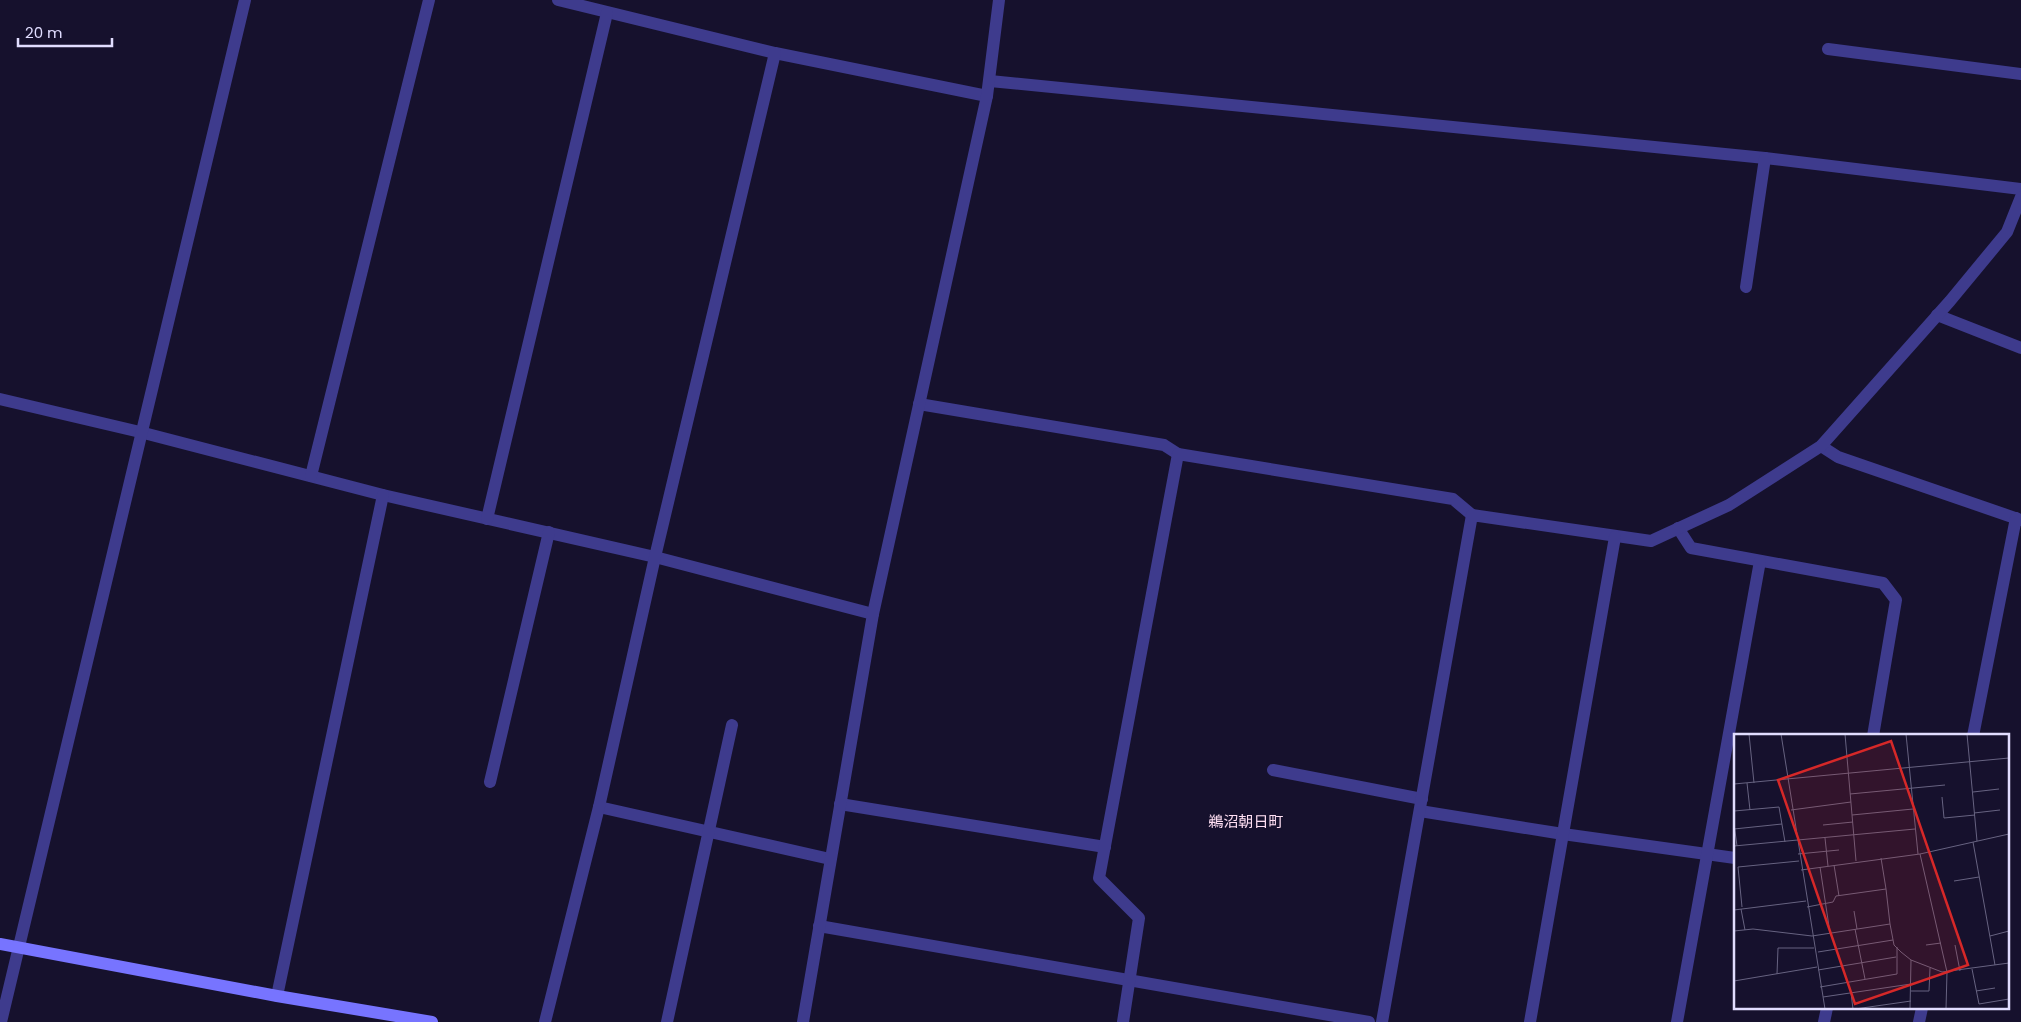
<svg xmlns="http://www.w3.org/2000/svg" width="2021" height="1022" font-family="Poppins,'Noto Sans JP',sans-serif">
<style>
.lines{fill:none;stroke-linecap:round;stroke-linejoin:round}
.street{stroke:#3e3b8d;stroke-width:12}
.secondary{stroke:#7774ff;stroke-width:12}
.labels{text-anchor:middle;stroke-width:4;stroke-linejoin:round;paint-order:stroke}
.quarter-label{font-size:15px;fill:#ffdff3;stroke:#16112d}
.inset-road{fill:none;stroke:#676381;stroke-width:1}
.view{fill:#d62828;fill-opacity:0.15;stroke:#d62828;stroke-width:2.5}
.inset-edge{fill:none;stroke:#e1ddff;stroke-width:2.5}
</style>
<rect width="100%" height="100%" fill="#16112d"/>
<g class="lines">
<g class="street">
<polyline points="558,0 775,53 987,96"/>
<polyline points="1828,49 2021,74"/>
<polyline points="990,81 1765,158 2021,189"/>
<polyline points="1746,287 1765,158"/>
<polyline points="1937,315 2021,348"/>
<polyline points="0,399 140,432 383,495 655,557 873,614"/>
<polyline points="919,404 1164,445 1178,454"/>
<polyline points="1821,446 1838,457 2021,520"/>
<polyline points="311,476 429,0"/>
<polyline points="487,519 607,13"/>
<polyline points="1678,528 1691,548 1883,583 1896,600 1873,736"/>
<polyline points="1973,736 2016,518"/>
<polyline points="1273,770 1422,799"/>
<polyline points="490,782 549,532"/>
<polyline points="840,804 1105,847"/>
<polyline points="599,807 830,859"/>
<polyline points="1420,811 1563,834 1735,858"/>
<polyline points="819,926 1369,1022"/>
<polyline points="277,996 383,495"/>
<polyline points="1,1022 245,0"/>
<polyline points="545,1022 599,807 655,557 775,53"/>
<polyline points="667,1022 732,725"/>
<polyline points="803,1022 873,614 987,96 999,0"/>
<polyline points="1123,1022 1139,918 1099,878 1178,454 1453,499 1472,515"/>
<polyline points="1382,1022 1472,515 1651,541 1729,505 1821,446 1950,301 2007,232 2021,197"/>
<polyline points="1530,1022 1615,537"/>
<polyline points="1677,1022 1760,561"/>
<polyline points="1824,1022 1827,1008"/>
<polyline points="1919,1022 1922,1008"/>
</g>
<polyline class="secondary" points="0,944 277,996 432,1022"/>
</g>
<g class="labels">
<g class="quarter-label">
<text x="1246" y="827">鵜沼朝日町</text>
</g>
</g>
<g transform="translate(1734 734)">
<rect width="275" height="275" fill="#16112d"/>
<path class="inset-road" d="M15,0L20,49M47,0L91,275M111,0L122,127M172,0L184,120M233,0L243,107M13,49L16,76M0,50L275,24M239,58L265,55M116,60L211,51M208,63L210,84L241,81M57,76L117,68M0,77L45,73L51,108M240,79L266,76M118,81L179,75M0,90L3,112M89,91L119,88M0,95L48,90M91,104L94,132M239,108L261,231M0,112L181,95M64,120L105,116M186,120L213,238L212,275M147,124L152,155M100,131L105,162M86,133L96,199M67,136L186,120L275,100M220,147L245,143M8,173L4,133L65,127M73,173L99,168L102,162L152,155L156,190M7,175L11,196M0,176L72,167M120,177L123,195M121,195L131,245M0,197L19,195L78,202L156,190L160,211L167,218L177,226L208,238L275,229M256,202L275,197M192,211L207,209M221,211L226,237M84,218L159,206M238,235L245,270L275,265M84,236L162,223M43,240L44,214H80M0,247L83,233M86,253L163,240V213M177,257H195L196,234M242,257L261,254M117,259L119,275M89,263L177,250M121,275L177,267M176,275L177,226"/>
<path class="view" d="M157,7L234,231L121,270L44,46Z"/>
<rect width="275" height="275" class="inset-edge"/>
</g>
<path d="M18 38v8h94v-8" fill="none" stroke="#e1ddff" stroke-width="2.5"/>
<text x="25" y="38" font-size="15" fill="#e1ddff" stroke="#16112d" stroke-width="4" paint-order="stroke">20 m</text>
</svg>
